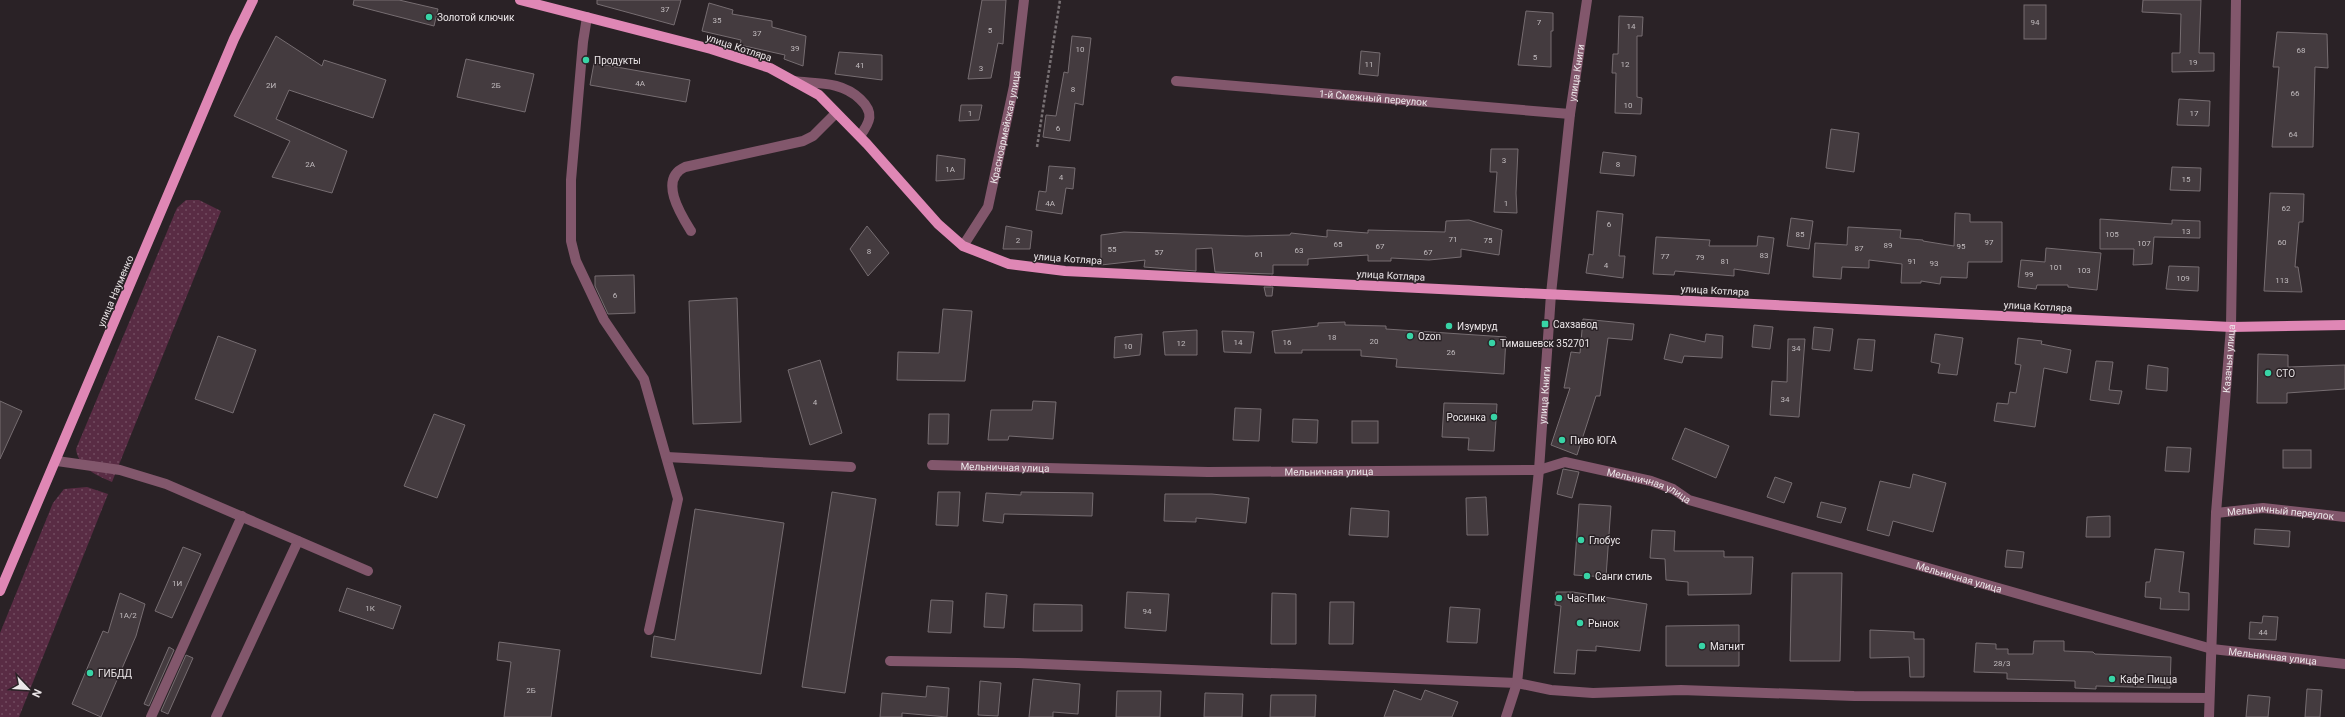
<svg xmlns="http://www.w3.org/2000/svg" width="2345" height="717" font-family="Roboto,sans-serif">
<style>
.grass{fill:url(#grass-dots)}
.building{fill:#443b3f;stroke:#766d71}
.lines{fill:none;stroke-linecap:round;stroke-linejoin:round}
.path{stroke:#787174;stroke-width:2.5;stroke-dasharray:3 2;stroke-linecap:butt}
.minor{stroke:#82576c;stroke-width:10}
.major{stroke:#df87b5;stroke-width:10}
.poi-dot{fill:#38d4a6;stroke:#2a2226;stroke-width:1.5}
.labels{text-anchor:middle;stroke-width:3;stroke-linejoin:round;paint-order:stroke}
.number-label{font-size:8px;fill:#c1bbbe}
.poi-label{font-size:10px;fill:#ebe6e8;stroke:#2a2226;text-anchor:start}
.street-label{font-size:10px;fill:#ebe6e8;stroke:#2a2226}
</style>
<defs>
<pattern id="grass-dots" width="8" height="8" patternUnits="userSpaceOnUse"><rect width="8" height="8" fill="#592c44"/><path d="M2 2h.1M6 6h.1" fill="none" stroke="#714b5f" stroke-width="1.8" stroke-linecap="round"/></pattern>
</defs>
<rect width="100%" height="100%" fill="#2a2226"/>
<g class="grass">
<path d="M186,200H199L221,211L112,482C97,476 78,467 76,449L177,208Z"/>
<polygon points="87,487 108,494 19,717 0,717 0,633 53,503 64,489"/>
</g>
<g class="building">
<polygon points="354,0 399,0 438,9 434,26 353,5"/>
<polygon points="597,0 681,0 674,25 597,4"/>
<polygon points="982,0 1006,0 1003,44 998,43 991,78 968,79"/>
<polygon points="2143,0 2201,0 2199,53 2214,53 2214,71 2172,72 2172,53 2180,53 2181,14 2142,12"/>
<polygon points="709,3 733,10 732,14 772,21 772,27 806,36 803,66 784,59 785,55 740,45 741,40 702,31"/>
<rect x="2024" y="5" width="22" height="34"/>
<polygon points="1526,11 1553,13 1553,31 1551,31 1551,67 1518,65"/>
<polygon points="1619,16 1643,17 1642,36 1637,36 1637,97 1642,98 1641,114 1615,113 1616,73 1612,73 1613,54 1618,54"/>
<polygon points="2277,32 2327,34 2328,68 2315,67 2313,147 2272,147 2279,67 2273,67"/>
<polygon points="276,36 322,66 324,60 386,80 373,118 289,90 276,119 347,151 332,193 272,177 290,141 234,116"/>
<polygon points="1072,36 1091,38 1083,105 1075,103 1070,141 1043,137 1046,115 1056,116 1064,72 1068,73"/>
<polygon points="1361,51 1380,53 1378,76 1359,74"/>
<polygon points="839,52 882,55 882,80 835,74"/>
<polygon points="466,59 534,74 525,112 457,97"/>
<polygon points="594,63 690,80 686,102 590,85"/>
<polygon points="2179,99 2210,101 2209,126 2177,125"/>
<polygon points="961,105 982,105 979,120 959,121"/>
<polygon points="1831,129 1859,133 1854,172 1826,168"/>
<polygon points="1491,149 1518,149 1516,193 1517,213 1494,212 1497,172 1490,172"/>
<polygon points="1603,152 1636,156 1634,176 1600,173"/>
<polygon points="937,155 965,159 964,179 936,181"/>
<polygon points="1049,166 1075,168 1073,189 1066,188 1062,214 1036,210 1039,191 1046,192"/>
<polygon points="2172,167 2201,168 2200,191 2170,190"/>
<polygon points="2270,193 2304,194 2303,222 2299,222 2295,267 2298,267 2302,292 2264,291"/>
<polygon points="1597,211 1623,214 1619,256 1625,256 1623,278 1586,273 1589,254 1593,255"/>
<polygon points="1955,213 1970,214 1970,222 2002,222 2002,262 1968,262 1967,278 1941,277 1940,284 1921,281 1921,283 1901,283 1902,264 1869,260 1869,268 1842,267 1841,279 1813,277 1815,243 1847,245 1848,227 1901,230 1900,238 1923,240 1923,241 1954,246"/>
<polygon points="1791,218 1813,221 1809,249 1787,246"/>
<polygon points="2100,219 2172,224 2172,220 2200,221 2200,238 2154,237 2152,264 2133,265 2134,249 2100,249"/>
<polygon points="1469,220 1502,230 1499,255 1461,249 1461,257 1429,260 1391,258 1391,261 1368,261 1368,255 1308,259 1308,265 1273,265 1273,274 1215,272 1212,248 1196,249 1196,271 1144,267 1145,260 1101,265 1101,235 1124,232 1246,236 1290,235 1291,233 1327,237 1327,230 1368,233 1368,230 1445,232 1446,221"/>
<polygon points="867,226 889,253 868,276 850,249"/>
<polygon points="1006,226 1032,231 1030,249 1003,249"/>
<polygon points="1758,236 1774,238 1769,274 1734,269 1734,276 1675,271 1674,275 1653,274 1656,237 1710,240 1709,246 1757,246"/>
<polygon points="2046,248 2101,253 2097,290 2068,287 2068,285 2037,285 2036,289 2018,287 2021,260 2045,262"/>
<polygon points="2169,266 2199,267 2198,291 2166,289"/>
<polygon points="634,275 635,313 608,314 595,286 595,276"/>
<polygon points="1264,287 1273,287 1272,296 1266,296"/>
<polygon points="737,298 741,422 693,424 689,301"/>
<polygon points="943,309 972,311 965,381 897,380 898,352 939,353"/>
<polygon points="1583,319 1634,324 1632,340 1608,338 1600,396 1596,396 1577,455 1551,445 1570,388 1564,388 1571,352 1580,353"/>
<polygon points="1345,322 1345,325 1386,326 1386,329 1506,337 1504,374 1396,367 1397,359 1361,356 1361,350 1302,350 1302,353 1275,353 1272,331 1318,326 1318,323"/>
<polygon points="1754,325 1773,327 1770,349 1752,347"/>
<polygon points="1814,327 1833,329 1830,351 1812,349"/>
<polygon points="1197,330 1197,355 1165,355 1163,332"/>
<polygon points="1222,331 1254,332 1251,353 1224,352"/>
<polygon points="1142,334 1140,355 1114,358 1115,337"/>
<polygon points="1670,334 1705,342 1706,334 1723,336 1722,358 1684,356 1682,363 1664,359"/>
<polygon points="1935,334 1963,338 1957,375 1938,373 1940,364 1931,362"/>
<polygon points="218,336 256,350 233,413 195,399"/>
<polygon points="2018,338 2042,341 2041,344 2071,350 2067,373 2044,368 2035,427 1994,421 1997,403 2008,404 2010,392 2016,393 2021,365 2015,364"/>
<polygon points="1788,339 1805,339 1799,417 1770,415 1772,381 1787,382"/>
<polygon points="1858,339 1875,340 1872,371 1854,369"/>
<polygon points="2258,354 2288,355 2288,367 2345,365 2345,389 2287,393 2287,403 2257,403"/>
<polygon points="820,360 842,433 810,445 788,370"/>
<polygon points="2096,361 2113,362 2109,390 2122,391 2119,404 2090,400"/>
<polygon points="2148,365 2168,368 2167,391 2146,389"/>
<polygon points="0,401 22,411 0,459"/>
<polygon points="1033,401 1056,402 1053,439 1009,436 1008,440 988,440 991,410 1032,410"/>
<polygon points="1444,403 1497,404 1494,451 1468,450 1469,438 1442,437"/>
<polygon points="1235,408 1261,409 1259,441 1233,440"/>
<polygon points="434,414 465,425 437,498 404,486"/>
<polygon points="929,414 949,414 948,444 928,444"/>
<polygon points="1293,419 1318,420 1317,443 1292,442"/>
<rect x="1352" y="421" width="26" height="22"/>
<polygon points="1685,428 1729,446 1716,478 1672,459"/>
<polygon points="2167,447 2191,448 2189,472 2165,471"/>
<rect x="2283" y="450" width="28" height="18"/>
<polygon points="1563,469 1579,472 1572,498 1557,494"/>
<polygon points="1913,474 1946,483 1933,532 1893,521 1889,536 1867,530 1880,481 1910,488"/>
<polygon points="1775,477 1792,483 1784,503 1767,497"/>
<polygon points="832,492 876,499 845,693 802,687"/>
<polygon points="938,492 960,492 958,526 936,525"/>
<polygon points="1021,492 1093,493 1092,516 1004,514 1003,523 983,521 986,493 1021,495"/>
<polygon points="1165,494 1212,494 1249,498 1246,523 1196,518 1196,522 1164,521"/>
<polygon points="1486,497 1488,535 1467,535 1466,498"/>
<polygon points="1821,502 1846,508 1841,523 1817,517"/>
<polygon points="1579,504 1611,506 1606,577 1574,575"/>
<polygon points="1351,508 1389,511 1388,537 1349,535"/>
<polygon points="695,509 784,523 761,674 651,657 654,636 675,640"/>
<polygon points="2110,516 2110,537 2086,537 2087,517"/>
<polygon points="2255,529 2290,531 2289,547 2254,544"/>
<polygon points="1652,530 1675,531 1674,551 1724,551 1724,557 1753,557 1751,594 1688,595 1688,582 1666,580 1665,559 1650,558"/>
<polygon points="183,547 201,554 172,618 155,611"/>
<polygon points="2155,549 2184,552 2179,592 2189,593 2189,610 2160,609 2161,598 2145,597 2146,582 2150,582"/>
<polygon points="2007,550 2024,552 2022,568 2005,567"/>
<polygon points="1792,573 1842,573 1840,661 1790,661"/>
<polygon points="347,588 401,606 393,629 339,611"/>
<polygon points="1127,592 1169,594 1166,631 1125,628"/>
<polygon points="1556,592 1573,592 1647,604 1640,651 1596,646 1596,651 1577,650 1575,674 1554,673 1561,606 1555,605"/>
<polygon points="120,593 145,604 136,636 101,717 72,704 103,631 108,633"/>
<polygon points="986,593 1007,595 1004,628 984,627"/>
<polygon points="1272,593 1296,594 1296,644 1271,644"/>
<polygon points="931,600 953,601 951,633 928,632"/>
<polygon points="1330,602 1354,602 1353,644 1329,644"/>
<polygon points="1034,604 1082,605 1082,631 1033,631"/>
<polygon points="1450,607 1480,609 1477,643 1447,642"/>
<polygon points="2263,616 2278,617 2276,640 2249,639 2250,622 2262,623"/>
<polygon points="1739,625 1739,666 1666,666 1666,626"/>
<polygon points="1870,630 1914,632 1914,639 1924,639 1924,677 1910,677 1909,657 1870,658"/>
<polygon points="2034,641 2064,641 2064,651 2093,652 2095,654 2171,657 2170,688 2096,686 2096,689 2075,688 2075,681 2007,679 2007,673 1974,672 1976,643 1996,644 1996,649 2008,649 2008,654 2033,654"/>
<polygon points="499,642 560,650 551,717 504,717 511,662 497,660"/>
<polygon points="169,647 174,650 149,706 144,704"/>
<polygon points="186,655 193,658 168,714 161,711"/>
<polygon points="1033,679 1080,684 1078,714 1053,712 1053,717 1029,717"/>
<polygon points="980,681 1001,683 998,716 978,715"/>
<polygon points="927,686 949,688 947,717 902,713 902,717 880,717 882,693 926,697"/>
<polygon points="2307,689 2322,690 2320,717 2305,717"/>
<polygon points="1394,690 1421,700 1425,690 1458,702 1452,717 1384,717"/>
<polygon points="1117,691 1161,691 1160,717 1116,717"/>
<polygon points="1205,693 1243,694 1242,717 1204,717"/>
<polygon points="1271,695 1316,695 1315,717 1270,717"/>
<polygon points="2248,695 2270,697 2268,717 2246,717"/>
</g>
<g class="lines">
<polyline class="path" points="1037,147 1060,0"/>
<g class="minor">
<polyline points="587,17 583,42 571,180 571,241 576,261 604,320 644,379 678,499 649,630"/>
<path d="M793,81C818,84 841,81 860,99C875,113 870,122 860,136"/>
<path id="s1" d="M1176,81L1570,114"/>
<path d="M691,231C681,215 658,179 685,167L803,141L813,136L836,113"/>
<path id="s2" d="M963,246L988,207L1014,86L1024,0"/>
<polyline points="667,457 851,467"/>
<polyline points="57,461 120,470 166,484 368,571"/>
<path id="s3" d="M932,465L1208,472L1539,470L1565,462L1651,481L1673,489L1689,500L2212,649L2345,664"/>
<path id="s4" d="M2216,513L2263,508L2345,517"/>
<polyline points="890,661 1018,663 1517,683 1551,690 1593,693 1681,690 1854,696 2209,698"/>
<polyline points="151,717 242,516"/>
<polyline points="216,717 298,541"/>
<path id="s5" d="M1506,717L1517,683L1539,470L1551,294L1570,114L1587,0"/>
<path id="s6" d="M2209,717L2216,513L2231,327L2236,0"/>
</g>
<g class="major">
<polyline points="520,0 711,49 770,68 819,95 867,144 938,224 963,246 1009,264 1065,271 2231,327 2345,325"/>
<polyline points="0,591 234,39 253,0"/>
</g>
</g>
<g class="poi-dot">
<circle cx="429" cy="17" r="4"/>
<circle cx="586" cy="60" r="4"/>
<rect x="1541" y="320" width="8" height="8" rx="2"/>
<circle cx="1449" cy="326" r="4"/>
<circle cx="1410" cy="336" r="4"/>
<circle cx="1492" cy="343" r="4"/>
<circle cx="2268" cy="373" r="4"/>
<circle cx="1494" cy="417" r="4"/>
<circle cx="1562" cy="440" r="4"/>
<circle cx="1581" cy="540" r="4"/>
<circle cx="1587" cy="576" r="4"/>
<circle cx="1559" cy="598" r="4"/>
<circle cx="1580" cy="623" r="4"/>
<circle cx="1702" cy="646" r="4"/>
<circle cx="90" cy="673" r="4"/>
<circle cx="2112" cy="679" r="4"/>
</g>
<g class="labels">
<g class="number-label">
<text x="665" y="12">37</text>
<text x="717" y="23">35</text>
<text x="1539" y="25">7</text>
<text x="2035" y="25">94</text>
<text x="1631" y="29">14</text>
<text x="990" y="33">5</text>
<text x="757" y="36">37</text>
<text x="795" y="51">39</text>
<text x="1080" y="52">10</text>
<text x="2301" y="53">68</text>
<text x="1535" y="60">5</text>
<text x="2193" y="65">19</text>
<text x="1369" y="67">11</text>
<text x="1625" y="67">12</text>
<text x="860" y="68">41</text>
<text x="981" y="71">3</text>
<text x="640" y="86">4А</text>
<text x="271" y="88">2И</text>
<text x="496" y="88">2Б</text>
<text x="1073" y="92">8</text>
<text x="2295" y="96">66</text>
<text x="1628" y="108">10</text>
<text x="970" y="116">1</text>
<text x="2194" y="116">17</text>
<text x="1058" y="131">6</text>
<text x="2293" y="137">64</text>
<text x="1504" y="163">3</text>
<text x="310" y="167">2А</text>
<text x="1618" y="167">8</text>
<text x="950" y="172">1А</text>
<text x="1061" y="180">4</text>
<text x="2186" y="182">15</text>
<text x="1050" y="206">4А</text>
<text x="1506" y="206">1</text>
<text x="2286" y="211">62</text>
<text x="1609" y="227">6</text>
<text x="2186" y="234">13</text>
<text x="1800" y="237">85</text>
<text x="2112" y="237">105</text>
<text x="1453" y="242">71</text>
<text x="1018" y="243">2</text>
<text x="1488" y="243">75</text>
<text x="1989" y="245">97</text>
<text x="2282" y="245">60</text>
<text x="2144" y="246">107</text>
<text x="1338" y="247">65</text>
<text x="1888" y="248">89</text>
<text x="1380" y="249">67</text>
<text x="1961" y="249">95</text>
<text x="1859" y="251">87</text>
<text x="1112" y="252">55</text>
<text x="1299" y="253">63</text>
<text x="869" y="254">8</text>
<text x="1159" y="255">57</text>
<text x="1428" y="255">67</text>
<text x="1259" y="257">61</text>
<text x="1764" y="258">83</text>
<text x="1665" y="259">77</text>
<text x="1700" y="260">79</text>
<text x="1725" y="264">81</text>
<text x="1912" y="264">91</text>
<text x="1934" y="266">93</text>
<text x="1606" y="268">4</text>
<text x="2056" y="270">101</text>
<text x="2084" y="273">103</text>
<text x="2029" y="277">99</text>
<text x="2183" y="281">109</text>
<text x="2282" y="283">113</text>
<text x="615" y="298">6</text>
<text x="1332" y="340">18</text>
<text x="1374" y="344">20</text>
<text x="1238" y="345">14</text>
<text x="1287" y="345">16</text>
<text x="1181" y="346">12</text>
<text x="1128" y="349">10</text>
<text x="1796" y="351">34</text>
<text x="1451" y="355">26</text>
<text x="1785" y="402">34</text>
<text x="815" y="405">4</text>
<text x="177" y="586">1И</text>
<text x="370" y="611">1К</text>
<text x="1147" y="614">94</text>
<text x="128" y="618">1А/2</text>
<text x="2263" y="635">44</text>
<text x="2002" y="666">28/3</text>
<text x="531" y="693">2Б</text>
</g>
<g class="poi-label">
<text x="437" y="21">Золотой ключик</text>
<text x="594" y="64">Продукты</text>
<text x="1553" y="328">Сахзавод</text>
<text x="1457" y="330">Изумруд</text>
<text x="1418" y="340">Ozon</text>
<text x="1500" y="347">Тимашевск 352701</text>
<text x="2276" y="377">СТО</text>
<text x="1486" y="421" text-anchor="end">Росинка</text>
<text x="1570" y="444">Пиво ЮГА</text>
<text x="1589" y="544">Глобус</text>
<text x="1595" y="580">Санги стиль</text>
<text x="1567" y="602">Час-Пик</text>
<text x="1588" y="627">Рынок</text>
<text x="1710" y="650">Магнит</text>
<text x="98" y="677">ГИБДД</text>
<text x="2120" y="683">Кафе Пицца</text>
</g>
<g class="street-label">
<text transform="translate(739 47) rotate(18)" y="4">улица Котляра</text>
<text dy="4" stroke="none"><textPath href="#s5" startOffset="649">улица Книги</textPath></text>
<text dy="4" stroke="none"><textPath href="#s1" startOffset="198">1-й Смежный переулок</textPath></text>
<text dy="4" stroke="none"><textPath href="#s2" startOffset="128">Красноармейская улица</textPath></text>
<text transform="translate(1068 258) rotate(4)" y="4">улица Котляра</text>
<text transform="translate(1391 275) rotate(3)" y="4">улица Котляра</text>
<text transform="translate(1715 290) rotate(3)" y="4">улица Котляра</text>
<text transform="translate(115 291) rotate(-67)" y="4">улица Науменко</text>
<text transform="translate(2038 306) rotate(3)" y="4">улица Котляра</text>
<text dy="4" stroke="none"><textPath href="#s6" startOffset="359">Казачья улица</textPath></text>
<text dy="4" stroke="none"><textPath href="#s5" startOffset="325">улица Книги</textPath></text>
<text dy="4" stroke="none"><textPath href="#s3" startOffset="73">Мельничная улица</textPath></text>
<text dy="4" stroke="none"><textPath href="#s3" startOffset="397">Мельничная улица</textPath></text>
<text dy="4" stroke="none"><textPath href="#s3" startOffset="722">Мельничная улица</textPath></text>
<text dy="4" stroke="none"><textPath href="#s4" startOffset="65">Мельничный переулок</textPath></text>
<text dy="4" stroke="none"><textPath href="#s3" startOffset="1046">Мельничная улица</textPath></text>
<text dy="4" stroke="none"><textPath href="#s3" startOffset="1370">Мельничная улица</textPath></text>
</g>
</g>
<g transform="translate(28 689) rotate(115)" stroke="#2a2226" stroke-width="3" paint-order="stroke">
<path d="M0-3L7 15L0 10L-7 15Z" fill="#ebe6e8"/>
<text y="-6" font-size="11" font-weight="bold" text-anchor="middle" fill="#ebe6e8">N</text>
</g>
</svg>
